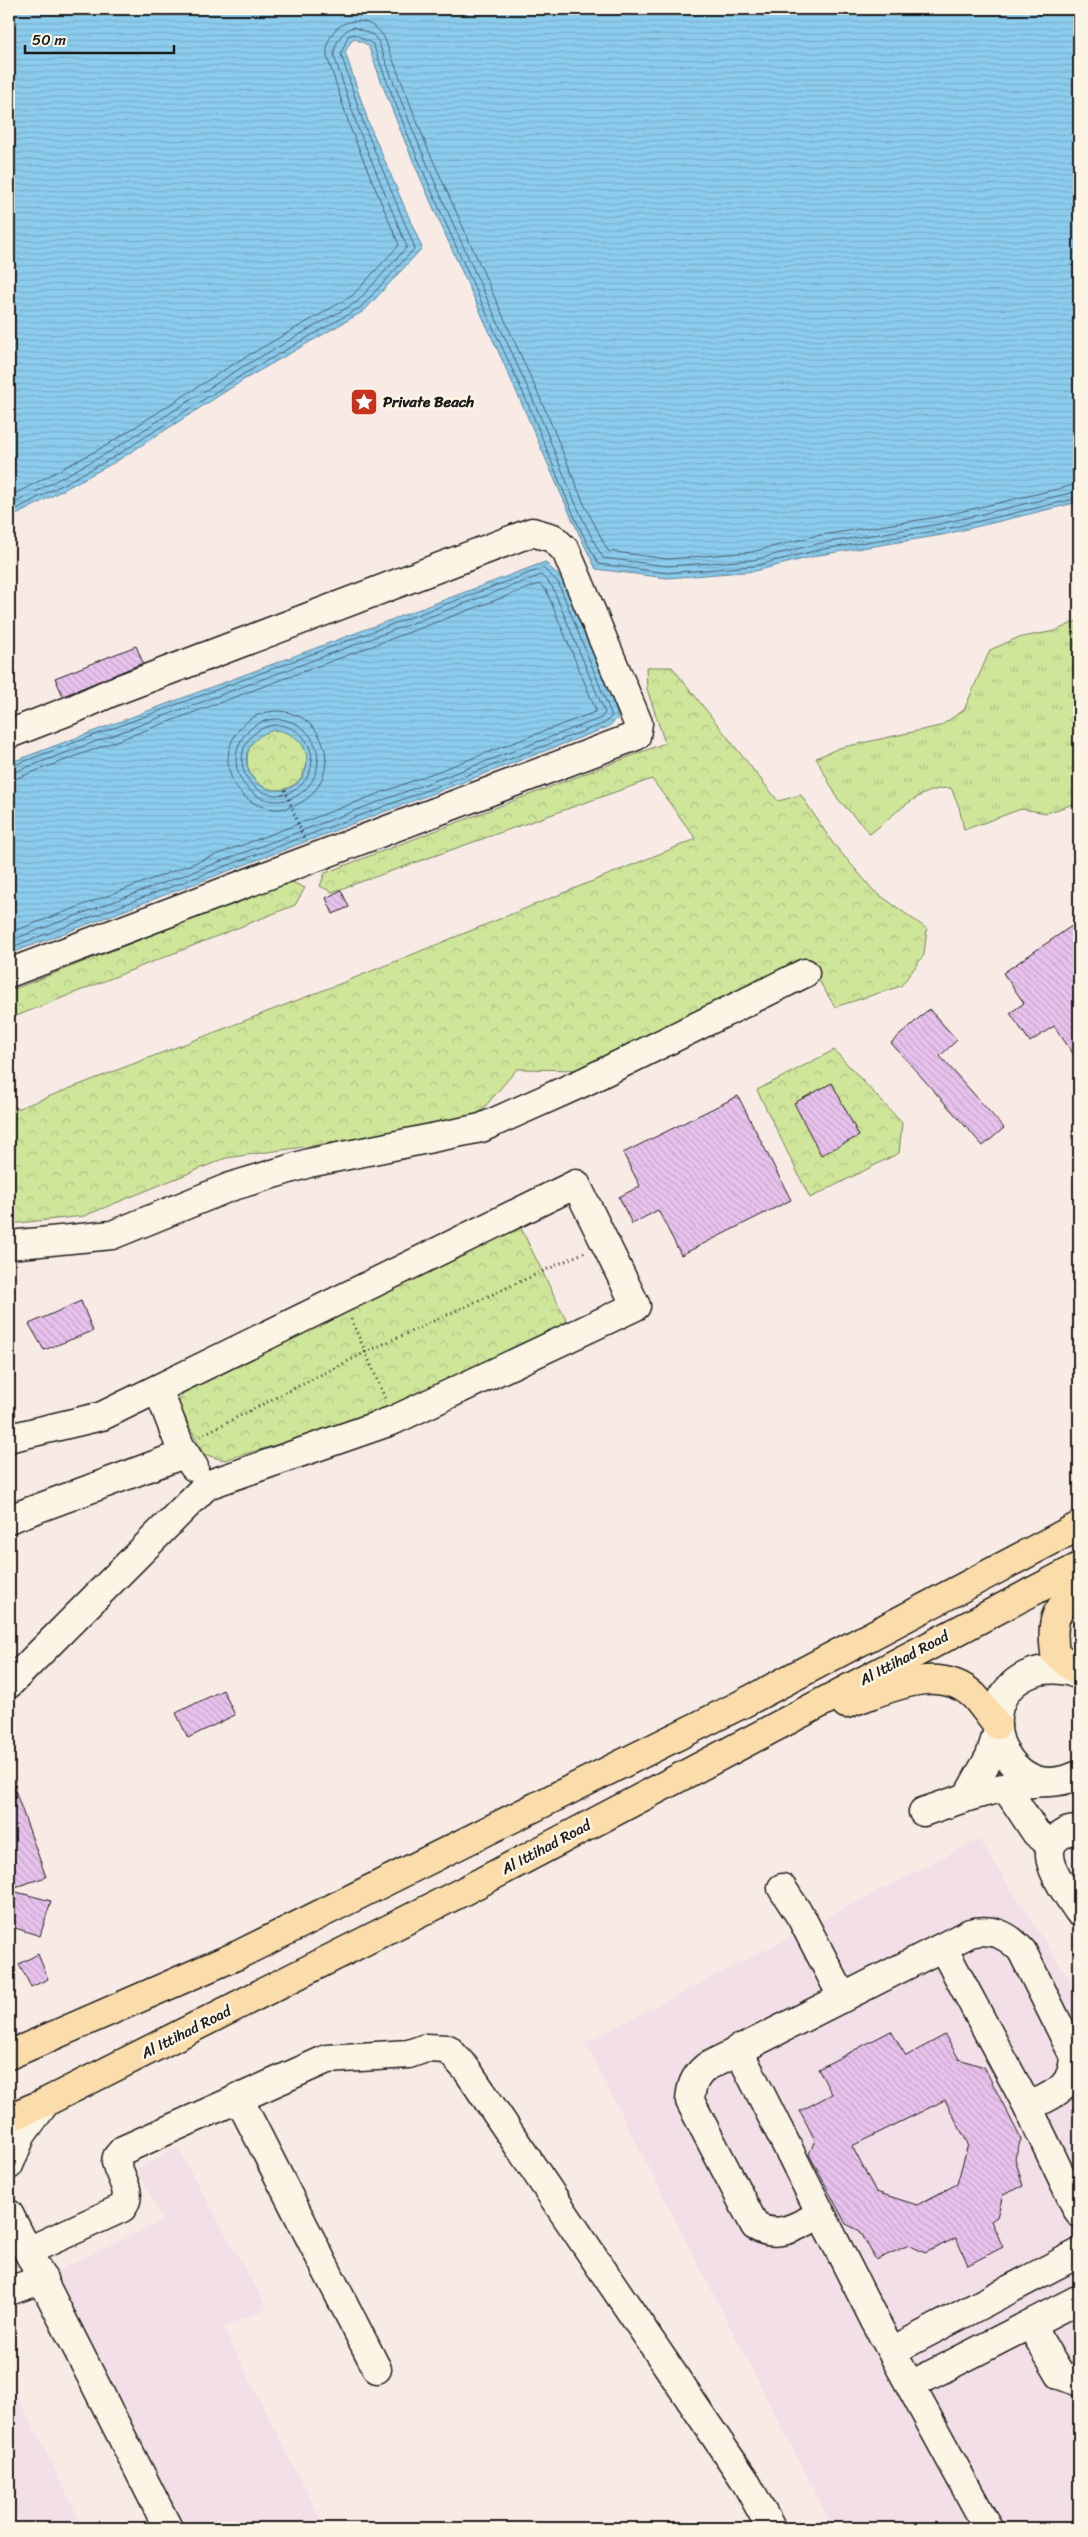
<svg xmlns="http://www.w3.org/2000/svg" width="1088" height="2537" font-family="Sriracha,sans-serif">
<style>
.built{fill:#f3dfe8}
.grass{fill:url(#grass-tufts);stroke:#75805b}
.park{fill:url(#park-crowns);stroke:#75805b}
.water{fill:url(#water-rules);stroke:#5f8699;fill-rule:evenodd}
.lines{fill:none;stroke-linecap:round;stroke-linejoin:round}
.shore{stroke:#496270;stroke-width:1}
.building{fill:url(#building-back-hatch);stroke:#1c1c1c;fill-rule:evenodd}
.minor-casing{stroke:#1c1c1c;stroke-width:31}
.highway-casing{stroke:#1c1c1c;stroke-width:31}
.path{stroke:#1c1c1c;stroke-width:3;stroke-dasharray:1 4;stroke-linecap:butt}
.minor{stroke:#fcf5e5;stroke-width:28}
.highway{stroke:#fbddab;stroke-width:28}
.labels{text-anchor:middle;stroke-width:5;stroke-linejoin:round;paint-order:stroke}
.poi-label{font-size:15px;font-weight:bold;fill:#1c1c1c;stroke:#fcf5e5;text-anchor:start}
.street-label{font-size:15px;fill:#1c1c1c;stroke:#fcf5e5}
</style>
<defs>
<pattern id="grass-tufts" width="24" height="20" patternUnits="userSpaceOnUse" patternTransform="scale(1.25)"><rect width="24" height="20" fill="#cee59a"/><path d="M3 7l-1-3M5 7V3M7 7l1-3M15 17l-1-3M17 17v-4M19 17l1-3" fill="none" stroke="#b0c484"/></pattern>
<pattern id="park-crowns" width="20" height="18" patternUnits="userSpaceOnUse" patternTransform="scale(1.25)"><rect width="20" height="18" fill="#cee59a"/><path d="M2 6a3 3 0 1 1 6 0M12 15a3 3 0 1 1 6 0" fill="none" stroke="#b0c484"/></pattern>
<pattern id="water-rules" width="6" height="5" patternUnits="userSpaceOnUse" patternTransform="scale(1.25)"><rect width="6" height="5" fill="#8ccced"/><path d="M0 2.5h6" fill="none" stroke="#78afcb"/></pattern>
<pattern id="building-back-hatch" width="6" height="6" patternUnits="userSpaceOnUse" patternTransform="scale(1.25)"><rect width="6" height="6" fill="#e8c2ec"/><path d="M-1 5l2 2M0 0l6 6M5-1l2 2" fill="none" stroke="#c6a6ca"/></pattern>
</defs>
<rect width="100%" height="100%" fill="#f8ebe6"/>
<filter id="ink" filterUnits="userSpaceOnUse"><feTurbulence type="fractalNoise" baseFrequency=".02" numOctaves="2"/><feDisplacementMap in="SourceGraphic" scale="10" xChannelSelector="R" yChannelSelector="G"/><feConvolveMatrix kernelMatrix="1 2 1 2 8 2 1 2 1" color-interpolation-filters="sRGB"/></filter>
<g filter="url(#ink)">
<g class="built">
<polygon points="979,1839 1079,1994 1079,2528 833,2528 585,2043"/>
<polygon points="177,2147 267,2308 223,2327 325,2528 178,2528 46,2276 163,2220 137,2169"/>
<polygon points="9,2379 84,2528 9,2528"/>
</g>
<path class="grass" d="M1079,620V802L1047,813L1021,809L964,830L959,807L951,788C919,787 894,815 870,834L838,799L816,758L839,748L940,726L964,710L990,650L1017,638L1055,631Z"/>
<g class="park">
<polygon points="646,667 672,667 778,801 801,795 832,842 874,891 927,929 924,955 901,986 835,1007 807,961 586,1070 517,1069 471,1123 226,1158 84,1216 9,1224 9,1112 347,981 696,839 652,779 332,892 320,886 325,873 665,743 647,689"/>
<circle cx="277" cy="760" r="30"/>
<polygon points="290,881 305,888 295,905 9,1019 9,991"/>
<polygon points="834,1050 902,1123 899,1153 810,1198 757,1090"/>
<polygon points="516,1218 573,1334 375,1417 224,1460 203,1454 178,1403 191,1375"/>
</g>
<g class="water">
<path d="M9,9H1079V502L942,535L819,555L755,571L667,578L596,569C562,501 535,431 503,362C456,257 406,154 368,45L353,38L345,52L369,124L422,248L364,311L245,379L117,461L9,519Z"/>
<path d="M545,562L562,579L613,699L618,718L608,727L9,954V763ZM275,730C326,736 310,800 269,789C261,787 253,781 249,772C240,751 255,734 275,730Z"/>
</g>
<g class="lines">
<g class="shore">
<path d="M9,497L107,445L235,363L352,296L399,245L351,130L327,56C324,21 365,8 384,37L427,147L548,416L584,504L608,551L667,559L752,552L815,536L938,517L1079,484"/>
<path d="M9,506L111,451L239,369L357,302L407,247L358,128L334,56C334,44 342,30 354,27L373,35L378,41C422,161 477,276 530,393C554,446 574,509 603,558L667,566L753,560L817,544L940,524L1079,491"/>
<path d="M9,513L114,457L242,375L361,307L415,248L364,125L341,54L348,36L354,34L373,44C416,164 471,279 524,395C549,450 568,513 599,564L667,573L754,566L818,550L941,530L1079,498"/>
<circle cx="277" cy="760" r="49"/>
<circle cx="277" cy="760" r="41"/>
<circle cx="277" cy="760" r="35"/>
<polyline points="9,767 543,568 558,582 612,716 605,723 9,948"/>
<polyline points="9,774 541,575 552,586 605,713 601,718 9,941"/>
<polyline points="9,781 539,584 546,590 596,710 595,712 9,933"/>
</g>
</g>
<g class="building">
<polygon points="136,646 143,663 63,696 55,678"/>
<polygon points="341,890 349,907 333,914 326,898"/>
<polygon points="1079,921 1079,1062 1054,1026 1030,1042 1010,1013 1024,1003 1003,973"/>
<polygon points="929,1009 957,1040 940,1056 1004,1128 983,1146 891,1043"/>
<polygon points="832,1083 859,1136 821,1155 794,1103"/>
<polygon points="738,1096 791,1200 681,1255 658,1210 632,1224 619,1197 640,1186 623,1153"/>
<polygon points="81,1301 93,1331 44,1350 29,1324"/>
<polygon points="223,1690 235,1715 188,1738 176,1713"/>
<polygon points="11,1779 46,1877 9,1889 9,1780"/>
<polygon points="9,1890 51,1901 40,1936 9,1926"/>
<polygon points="38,1954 48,1979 31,1987 19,1964"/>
<path d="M891,2031L906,2056L945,2035L959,2059L984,2067L1021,2139L1015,2158L1023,2186L1003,2195L997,2217L991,2221L1003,2247L968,2265L956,2238L925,2253L909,2245L876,2260L860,2231L846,2224L809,2154L815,2140L800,2111L832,2094L818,2069ZM945,2100L968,2144L957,2184L917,2205L876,2192L852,2146Z"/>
</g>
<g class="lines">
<g class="minor-casing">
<g id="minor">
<polyline points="9,734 76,708 112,692 532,532 553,538 566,551 638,723 636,736 9,973"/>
<polyline points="9,1245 112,1235 230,1187 309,1163 481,1128 584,1082 805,973"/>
<polyline points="158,1389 180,1446 194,1467"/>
<polyline points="9,1438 102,1416 576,1184 636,1306 394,1420 207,1485 9,1684"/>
<polyline points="9,1519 184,1454"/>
<path d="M1079,1675C1046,1660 1001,1676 997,1717C994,1747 1017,1781 1049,1782C1060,1782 1069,1779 1079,1775"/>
<polyline points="1006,1788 1036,1833 1051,1845"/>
<polyline points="967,1797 990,1756 997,1734"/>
<path d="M923,1812C963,1798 1004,1784 1047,1782"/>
<path d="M1079,1831C1072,1829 1067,1831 1061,1835C1032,1851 1068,1895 1079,1912"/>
<polyline points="782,1888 801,1917 843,1998"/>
<polyline points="943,1948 1028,2107 1079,2213"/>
<polyline points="738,2049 875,2321 988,2528"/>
<polyline points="238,2097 377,2369"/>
<polyline points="9,2165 22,2134 46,2102"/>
<polyline points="9,2214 168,2528"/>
<path d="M821,2214C799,2225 779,2240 755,2226L690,2101C691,2086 694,2077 706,2067L970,1933C992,1928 1007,1934 1022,1951L1074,2056C1073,2089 1054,2094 1028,2107"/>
<path d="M28,2251L122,2208C134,2193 120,2178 116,2162L117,2157L123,2150L327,2059L409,2054L426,2048L448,2049L467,2070L744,2479L771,2528"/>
<polyline points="9,2291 43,2279"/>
<polyline points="1030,2324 1060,2375 1079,2382"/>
<polyline points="892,2351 1079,2253"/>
<polyline points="911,2385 1077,2300"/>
</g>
</g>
<g class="highway-casing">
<g id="highway">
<path d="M1079,1592C1053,1608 1051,1624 1055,1653L1079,1673"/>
<path d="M846,1704C884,1691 937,1662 973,1695C982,1704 989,1716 997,1725"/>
<polyline points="9,2055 238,1955 742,1704 1079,1526"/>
<polyline points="9,2118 46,2102 462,1892 1079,1567"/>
</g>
</g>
<g class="path">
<polyline points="285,790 304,839"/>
<polyline points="351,1319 386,1400"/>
<polyline points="200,1436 366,1352 585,1252"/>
</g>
<use href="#minor" class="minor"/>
<use href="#highway" class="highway"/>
</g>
</g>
<defs>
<g id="sight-square" transform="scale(1.4375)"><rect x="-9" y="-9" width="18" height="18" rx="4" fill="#c8321e" stroke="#fcf5e5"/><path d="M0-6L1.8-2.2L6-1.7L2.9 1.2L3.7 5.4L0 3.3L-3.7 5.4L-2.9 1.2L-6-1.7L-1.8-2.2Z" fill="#fff"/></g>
</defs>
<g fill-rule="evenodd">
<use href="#sight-square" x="364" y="402"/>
</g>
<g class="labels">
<g class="poi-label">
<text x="383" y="407">Private Beach</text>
</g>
<g class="street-label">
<text transform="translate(904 1658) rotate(-28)" y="5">Al Ittihad Road</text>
<text transform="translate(546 1847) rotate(-28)" y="5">Al Ittihad Road</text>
<text transform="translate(186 2032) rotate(-27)" y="5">Al Ittihad Road</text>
</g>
</g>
<rect width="1088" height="2537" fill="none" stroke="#fcf5e5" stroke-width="30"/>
<rect x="15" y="15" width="1058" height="2507" fill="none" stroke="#1c1c1c" stroke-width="2" filter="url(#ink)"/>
<path d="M25 45v8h149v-8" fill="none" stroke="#1c1c1c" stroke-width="2.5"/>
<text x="32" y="45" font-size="15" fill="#1c1c1c" stroke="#fcf5e5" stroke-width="4" paint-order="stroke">50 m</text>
</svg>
